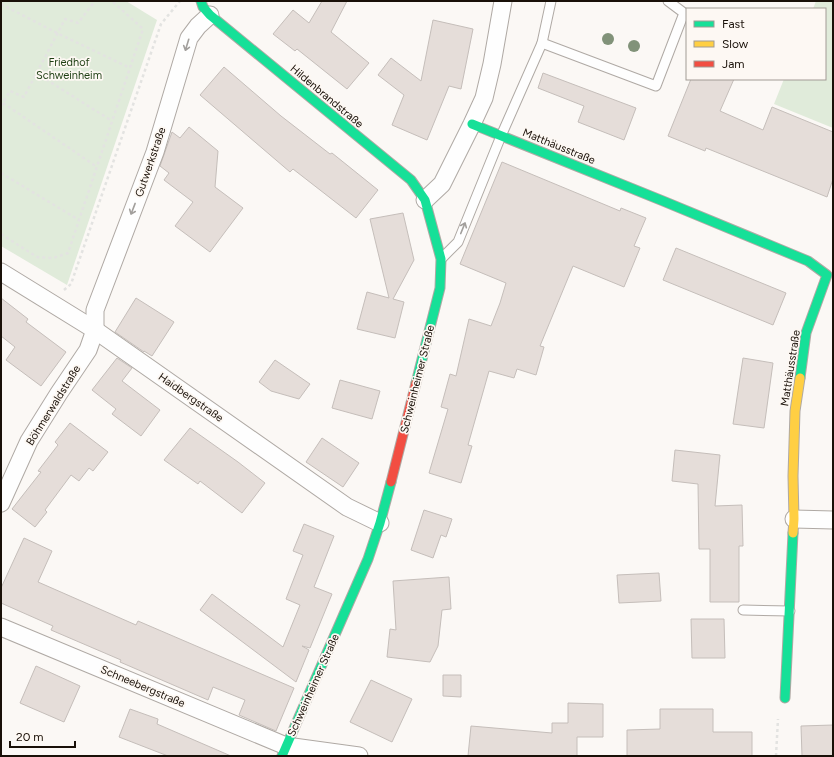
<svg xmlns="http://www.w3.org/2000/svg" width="834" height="757" font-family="Figtree,sans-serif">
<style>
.green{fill:#e0ebda}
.building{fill:#e5ddd9;stroke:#c5beba}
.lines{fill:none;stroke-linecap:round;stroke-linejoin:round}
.lane-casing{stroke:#afa9a4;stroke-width:11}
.street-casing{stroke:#afa9a4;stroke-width:19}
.fast-casing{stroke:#afa9a4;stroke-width:11}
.slow-casing{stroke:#afa9a4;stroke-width:11}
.jam-casing{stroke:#afa9a4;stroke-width:11}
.path{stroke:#e3e3e1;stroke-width:2.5;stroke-dasharray:3 3;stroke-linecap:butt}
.lane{stroke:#fefefe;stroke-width:9}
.street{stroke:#fefefe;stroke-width:17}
.fast{stroke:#16e098;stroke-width:9}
.slow{stroke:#ffcf43;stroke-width:9}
.jam{stroke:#f24e42;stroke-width:9}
.tree{fill:#819279}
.oneway{stroke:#a29f9c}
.labels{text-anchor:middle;stroke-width:3.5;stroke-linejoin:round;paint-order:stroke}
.park-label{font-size:11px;fill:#1e3f13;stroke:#fdf8f3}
.street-label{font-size:11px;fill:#191008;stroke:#fdf8f3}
</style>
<rect width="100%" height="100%" fill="#fbf8f5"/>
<g class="green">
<polygon points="1,1 126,1 157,20 67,285 1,246"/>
<polygon points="816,1 833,1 833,128 774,104 784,79 825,79 825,9 813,9"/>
</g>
<g class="building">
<polygon points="322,1 347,1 331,32 369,63 347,89 297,49 295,51 273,34 293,10 309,23"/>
<polygon points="433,20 473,29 461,89 449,86 427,140 392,125 404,95 378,75 391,58 421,81"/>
<polygon points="224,67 281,116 330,154 332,153 378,190 356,218 293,169 290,172 200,95"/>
<polygon points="543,73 636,108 624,140 578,122 584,106 538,88"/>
<polygon points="691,79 734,79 720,111 763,130 772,107 833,132 833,179 827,197 706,148 705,151 668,136"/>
<polygon points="189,127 218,151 215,187 243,208 210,252 175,226 193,202 164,180 169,173 160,166 172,132 180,138"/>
<polygon points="502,162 620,211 621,208 646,218 634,246 640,248 624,287 573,266 540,346 544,347 536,375 517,369 514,378 489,371 468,445 472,446 461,483 429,473 448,409 441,407 450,374 456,376 469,319 491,326 500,303 506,283 460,264"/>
<polygon points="403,213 414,260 393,299 404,302 395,338 357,329 367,292 389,298 370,219"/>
<polygon points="676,248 786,293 773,325 663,280"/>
<polygon points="1,298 28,319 26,322 66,352 41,386 6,360 15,347 1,336"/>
<polygon points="136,298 174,322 152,356 144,351 144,352 115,332"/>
<polygon points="117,358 132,368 122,381 160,410 141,436 112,414 116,409 92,390"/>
<polygon points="743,358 773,363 764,428 733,424"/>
<polygon points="275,360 310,384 299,399 271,391 259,382"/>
<polygon points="340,380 380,391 372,419 332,408"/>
<polygon points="70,423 108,452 93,471 89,468 79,481 71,475 45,510 47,512 35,527 12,509 41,472 38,471 58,445 55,442"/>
<polygon points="190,428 238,462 265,483 242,513 200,481 198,484 164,460"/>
<polygon points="322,438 359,463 343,487 306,462"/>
<polygon points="675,450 720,455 715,506 742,505 743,546 739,546 739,602 710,602 710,549 699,549 698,484 672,481"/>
<polygon points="424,510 452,519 446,537 441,535 433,558 411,550"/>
<polygon points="304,524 334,536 314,587 332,594 310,648 302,646 309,650 296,682 200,610 212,594 283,647 300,605 286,599 303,555 293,551"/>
<polygon points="24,538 52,551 38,582 136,625 138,621 294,688 276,731 239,715 245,700 213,687 208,700 120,662 121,660 51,630 53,626 1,603 1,588"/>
<polygon points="659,573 661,601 619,603 617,575"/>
<polygon points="449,577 451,609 442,610 438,646 430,662 387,657 390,629 396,630 393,581"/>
<polygon points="691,619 724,619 725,658 692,658"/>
<polygon points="36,666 80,686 64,722 20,703"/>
<polygon points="443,675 461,675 461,697 443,696"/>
<polygon points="371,680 412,699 392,742 350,722"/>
<polygon points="568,703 603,704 603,737 577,737 577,756 468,756 471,726 552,733 552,723 568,723"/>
<polygon points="130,709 158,719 157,724 231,756 168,756 119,737"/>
<polygon points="660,709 713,709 713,732 752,732 752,756 627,756 627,730 660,729"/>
<polygon points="833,725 833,756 802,756 801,726"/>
</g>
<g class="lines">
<g class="lane-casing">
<g id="lane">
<polyline points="542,43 656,86 684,13 668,1"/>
<polyline points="442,258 458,242 501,136 542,43 551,1"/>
<polyline points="743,610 790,611"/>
</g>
</g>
<g class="street-casing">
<g id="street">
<polyline points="425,200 442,184 472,124 484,98 492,64 503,1"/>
<polyline points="1,272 95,330 347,507 380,523"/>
<polyline points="1,503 29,441 59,393 88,350 95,330 95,310 155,152 189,38 198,26 210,15"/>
<polyline points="794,519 833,520"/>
<polyline points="1,627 286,746 359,756"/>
</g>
</g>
<g class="fast-casing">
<g id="fast">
<polyline points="201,1 203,7 210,15 411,180 425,200 441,259 440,288 416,383"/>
<polyline points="472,124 663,201 808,261 827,275 806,333 800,378"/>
<polyline points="785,698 793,533"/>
<polyline points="282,756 368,559 380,523 391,482"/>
</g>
</g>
<g class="slow-casing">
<polyline id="slow" points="793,533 794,519 793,476 795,411 800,378"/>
</g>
<g class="jam-casing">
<polyline id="jam" points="391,482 416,383"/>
</g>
<g class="path">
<polyline points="1,4 57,33 130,68"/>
<polyline points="36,73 112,121"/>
<polyline points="3,103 97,167"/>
<polyline points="1,106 10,91 24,97 65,19 78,23 95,1"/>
<polyline points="1,173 79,220"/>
<polyline points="1,234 37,257 53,258 68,253 143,29 112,1"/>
<polyline points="64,290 71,284 161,24 180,1"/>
<polyline points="776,756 778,719"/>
</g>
<use href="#lane" class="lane"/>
<use href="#street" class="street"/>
<use href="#fast" class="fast"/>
<use href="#slow" class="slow"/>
<use href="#jam" class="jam"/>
</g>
<g class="tree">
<circle cx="608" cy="39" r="6"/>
<circle cx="634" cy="46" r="6"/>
</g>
<defs><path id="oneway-shaft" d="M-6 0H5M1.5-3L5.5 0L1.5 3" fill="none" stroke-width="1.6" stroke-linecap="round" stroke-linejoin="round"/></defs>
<g class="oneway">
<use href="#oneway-shaft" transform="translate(187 45) rotate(107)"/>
<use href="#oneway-shaft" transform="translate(133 209) rotate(111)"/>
<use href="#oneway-shaft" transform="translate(463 228) rotate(-68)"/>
</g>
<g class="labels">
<g class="park-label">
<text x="69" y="66">Friedhof<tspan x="69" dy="13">Schweinheim</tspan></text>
</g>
<g class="street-label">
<text transform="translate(327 96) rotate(40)" y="4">Hildenbrandstraße</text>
<text transform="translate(559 146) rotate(22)" y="4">Matthäusstraße</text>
<text transform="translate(150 162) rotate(-71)" y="4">Gutwerkstraße</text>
<text transform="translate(790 368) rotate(-81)" y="4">Matthäusstraße</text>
<text transform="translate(417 379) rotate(-76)" y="4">Schweinheimer Straße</text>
<text transform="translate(191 397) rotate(35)" y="4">Haidbergstraße</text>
<text transform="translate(53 405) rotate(-58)" y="4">Böhmerwaldstraße</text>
<text transform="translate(313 685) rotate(-66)" y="4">Schweinheimer Straße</text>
<text transform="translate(143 686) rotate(23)" y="4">Schneebergstraße</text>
</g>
</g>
<rect width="834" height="757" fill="none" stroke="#191008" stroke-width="4"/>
<rect x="686" y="8" width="140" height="72" fill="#fdf8f3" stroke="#a29b95"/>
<rect x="694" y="21" width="20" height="6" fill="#16e098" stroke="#a29b95"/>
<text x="722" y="28" font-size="12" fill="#191008">Fast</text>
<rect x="694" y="41" width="20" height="6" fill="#ffcf43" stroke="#a29b95"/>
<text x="722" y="48" font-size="12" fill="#191008">Slow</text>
<rect x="694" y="61" width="20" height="6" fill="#f24e42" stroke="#a29b95"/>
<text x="722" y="68" font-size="12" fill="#191008">Jam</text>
<path d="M10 741v6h65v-6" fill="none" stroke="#191008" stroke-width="2"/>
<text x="16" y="741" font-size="12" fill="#191008" stroke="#fdf8f3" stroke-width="3" paint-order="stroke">20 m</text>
</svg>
